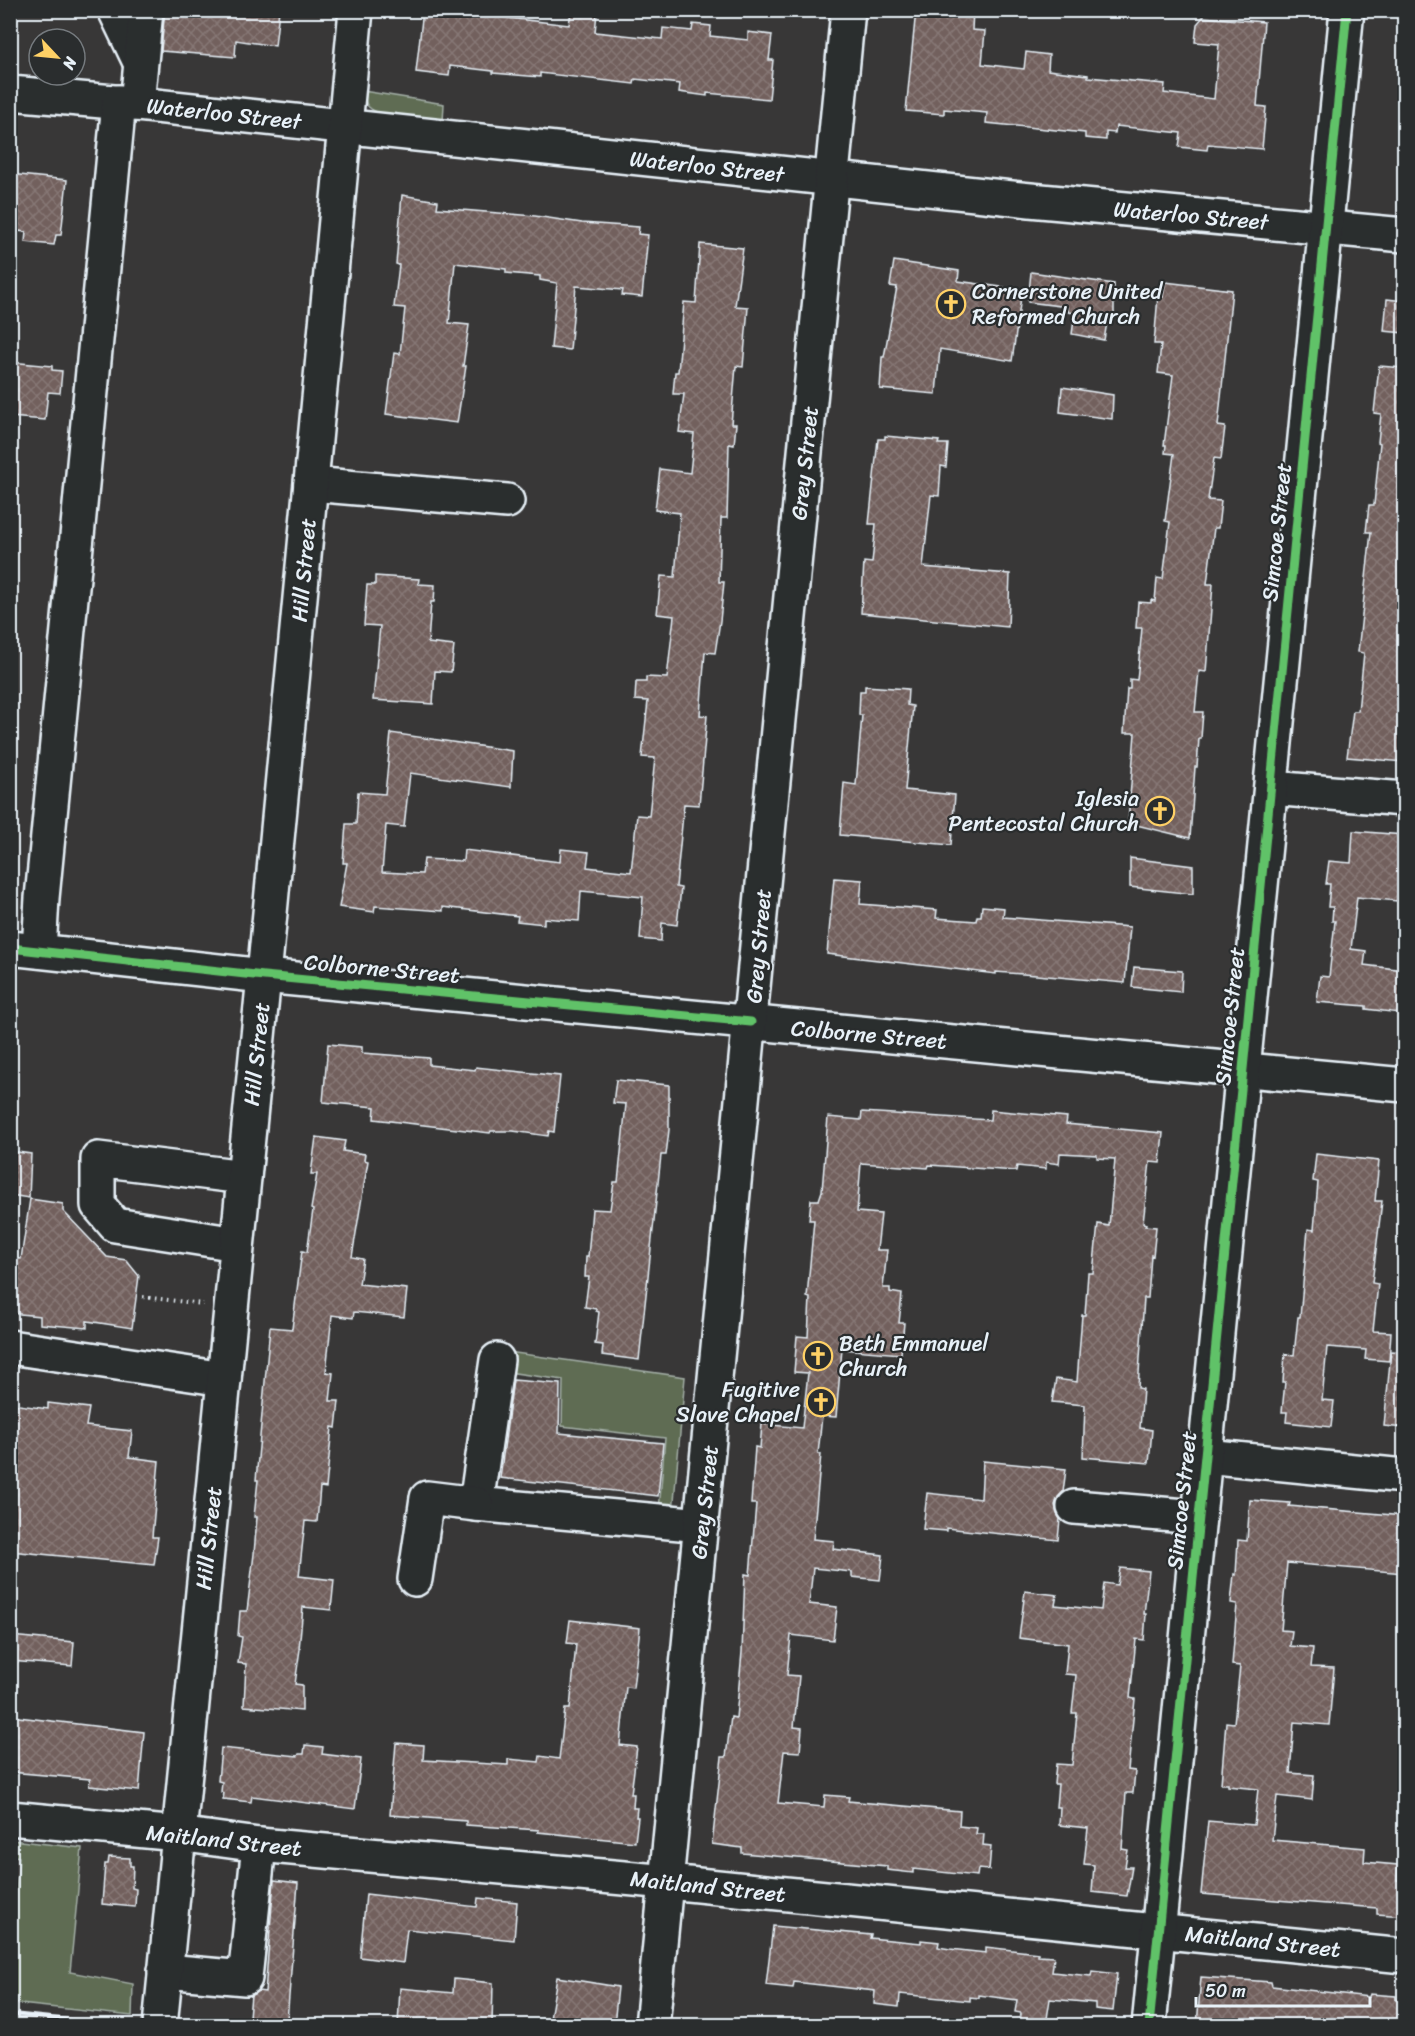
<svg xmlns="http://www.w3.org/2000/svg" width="1415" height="2036" font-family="Sriracha,sans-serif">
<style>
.grass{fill:#5e6c53;stroke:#a3aea6;stroke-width:1.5}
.building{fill:url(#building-cross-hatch);stroke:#e8f1f8;stroke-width:1.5}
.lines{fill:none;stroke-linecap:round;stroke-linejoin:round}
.minor-casing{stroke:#e8f1f8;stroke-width:38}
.path{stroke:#e8f1f8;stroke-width:4;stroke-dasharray:1.5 4.5;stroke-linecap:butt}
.minor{stroke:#2a2d2e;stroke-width:33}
.rail{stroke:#e8f1f8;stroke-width:4.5}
.cycleway-casing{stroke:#2a2d2e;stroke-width:13}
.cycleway{stroke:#61c268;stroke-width:9}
.labels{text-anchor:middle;stroke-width:4.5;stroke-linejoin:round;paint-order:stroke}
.street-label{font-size:22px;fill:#e8f1f8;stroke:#2a2d2e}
.poi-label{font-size:22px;fill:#e8f1f8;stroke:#2a2d2e;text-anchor:start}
</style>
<defs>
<pattern id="building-cross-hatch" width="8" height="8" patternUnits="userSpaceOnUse" patternTransform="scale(1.5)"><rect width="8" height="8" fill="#72605d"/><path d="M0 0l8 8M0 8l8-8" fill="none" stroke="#867775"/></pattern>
</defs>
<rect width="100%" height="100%" fill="#383737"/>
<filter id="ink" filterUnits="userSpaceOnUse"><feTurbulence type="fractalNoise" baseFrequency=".0167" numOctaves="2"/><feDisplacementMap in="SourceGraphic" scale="12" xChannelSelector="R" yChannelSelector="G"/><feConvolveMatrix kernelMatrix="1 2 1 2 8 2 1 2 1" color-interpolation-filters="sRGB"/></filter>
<g filter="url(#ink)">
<g class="grass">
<path d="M363,91L444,104L443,122C425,120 378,120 367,105C365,101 364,95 363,91Z"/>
<polygon points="508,1352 685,1377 673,1512 659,1511 665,1438 562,1426 563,1380 508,1372"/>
<polygon points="11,1840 82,1848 70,1972 133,1984 132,2016 11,2003 11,1957 19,1857 11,1855"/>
</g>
<g class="building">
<polygon points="165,10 279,10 275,46 236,40 235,57 161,51"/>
<polygon points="423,10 474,10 474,14 569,25 571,11 597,13 595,32 662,39 663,28 692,31 693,24 711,26 710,36 748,40 748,32 772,35 769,60 773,60 769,99 707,93 707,96 679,92 680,84 635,79 634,84 540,73 540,77 493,73 493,71 450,66 449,76 416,72"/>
<polygon points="916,10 973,10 972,30 985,31 982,64 1024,69 1026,52 1049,55 1048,70 1088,75 1088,77 1165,84 1164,93 1214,99 1219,44 1195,42 1197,24 1203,17 1264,22 1257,106 1266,107 1262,149 1208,144 1207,150 1179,147 1181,133 1116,126 1115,133 1106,132 1106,140 1085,138 1085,133 986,123 987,113 944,109 944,114 906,111"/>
<polygon points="10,174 67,180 61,235 56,235 54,245 25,242 26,232 10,230"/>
<polygon points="402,195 438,201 437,208 535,216 582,223 639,227 638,234 648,235 642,297 622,295 623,290 576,286 570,350 551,348 557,283 540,280 540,276 506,273 506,269 455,263 449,323 469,325 463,366 466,366 457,423 386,414 394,353 400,354 405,308 394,307 399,265 396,264"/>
<polygon points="700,244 743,248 735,306 748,307 743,367 736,366 731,424 736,424 734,445 729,444 727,518 721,518 719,582 724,582 720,621 715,653 705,652 700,715 707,716 699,805 684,804 676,887 681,888 677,925 662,923 661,941 640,939 643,897 581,891 579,921 544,918 544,924 517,921 518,916 443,907 443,911 375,906 374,912 339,907 347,863 343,863 346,824 356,824 358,792 385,794 391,733 513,751 511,787 410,773 404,827 386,825 382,872 422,874 424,859 463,861 464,850 560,862 561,849 589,852 587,867 631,872 637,815 649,816 655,758 642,757 648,701 635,700 636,682 646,682 646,677 667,678 674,616 657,614 661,576 675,577 680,513 655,510 660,469 690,473 694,434 679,432 684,394 673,394 675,372 678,372 684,302 696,303"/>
<polygon points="894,261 959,271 958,281 1022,290 1012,361 940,349 936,394 880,389 882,357 884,357 897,287 890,286"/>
<polygon points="1031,272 1114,284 1114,318 1108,316 1104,340 1072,334 1075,313 1068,312 1068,307 1028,302"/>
<polygon points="1165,282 1232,290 1218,426 1225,427 1221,459 1214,458 1208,500 1221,501 1218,528 1214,528 1207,584 1213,584 1206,672 1199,671 1195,712 1203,712 1201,738 1199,738 1197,767 1195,767 1190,838 1128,823 1135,733 1124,733 1127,689 1130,689 1130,679 1137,680 1142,628 1136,628 1138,602 1151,603 1151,600 1155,601 1157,578 1163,579 1170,522 1165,521 1174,454 1165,453 1166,445 1164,445 1173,375 1158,373 1161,344 1154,344 1158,296 1163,297"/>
<polygon points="1387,299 1404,301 1404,333 1384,331"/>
<polygon points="10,362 52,366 52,370 62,371 60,393 48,392 45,420 10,417"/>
<polygon points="1379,366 1404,368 1404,762 1347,757 1353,711 1358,711 1364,653 1358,652 1371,532 1366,532 1369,505 1374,505 1380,443 1378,442 1381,414 1374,413"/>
<polygon points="1062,387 1113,395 1112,419 1060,412"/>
<polygon points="885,436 939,441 938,444 948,444 946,467 941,466 939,496 931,495 923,567 1010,574 1008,627 861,613 864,562 872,563 876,524 869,524 878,439 885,439"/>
<polygon points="375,576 419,579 418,584 435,585 434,602 431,602 428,643 454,646 451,672 435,671 433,704 373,700 380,626 364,625 367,585 375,585"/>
<polygon points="865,686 908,689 907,705 913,706 905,790 955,795 951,845 840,835 844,783 856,785 862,715 859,715 860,691 865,691"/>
<polygon points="1353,831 1404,835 1404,861 1401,861 1397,901 1357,897 1351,949 1366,951 1364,965 1404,970 1400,1013 1366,1009 1366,1006 1317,1002 1320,976 1329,977 1335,921 1332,921 1333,907 1328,907 1330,884 1326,884 1329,861 1351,863"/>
<polygon points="1130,858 1193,866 1193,894 1130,887"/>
<polygon points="834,878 862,880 860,904 937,910 936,918 976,921 977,916 981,916 982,906 1004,908 1003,917 1130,927 1125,983 1036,975 996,972 996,974 827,954"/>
<polygon points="1134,967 1182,971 1181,992 1132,987"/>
<polygon points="328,1044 362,1047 362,1053 429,1058 429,1065 475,1070 476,1067 560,1076 554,1132 549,1131 548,1136 513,1131 491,1131 490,1133 374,1119 375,1107 323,1102"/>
<polygon points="616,1080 669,1085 669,1130 666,1155 661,1155 639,1360 602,1355 603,1345 595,1344 599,1312 596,1311 596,1309 585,1307 589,1277 585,1277 586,1257 588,1257 592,1209 610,1210 614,1182 618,1182 626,1104 613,1103"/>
<polygon points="991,1110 1067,1117 1066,1124 1163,1133 1160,1163 1150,1162 1143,1223 1146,1224 1145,1226 1156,1227 1153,1256 1151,1255 1148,1298 1144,1298 1138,1388 1143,1389 1140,1428 1152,1430 1149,1463 1083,1457 1085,1405 1052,1402 1056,1379 1077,1382 1082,1315 1085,1315 1088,1273 1093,1273 1098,1224 1109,1226 1115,1159 1097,1158 1097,1155 1060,1153 1059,1164 1046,1162 1046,1169 1017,1166 1016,1171 929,1165 928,1168 861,1163 857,1212 881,1214 877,1250 887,1250 883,1288 890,1288 890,1292 902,1294 899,1323 904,1323 901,1354 842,1349 836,1417 822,1416 818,1454 821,1454 813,1539 834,1541 833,1549 883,1555 880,1580 852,1577 852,1572 813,1568 809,1604 837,1607 833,1640 791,1635 787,1675 799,1676 794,1727 802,1728 800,1752 784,1751 778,1803 824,1807 825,1795 849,1797 848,1801 960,1811 959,1826 977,1828 976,1834 984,1834 983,1845 991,1846 989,1870 978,1869 977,1876 913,1869 913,1873 887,1870 887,1866 742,1853 742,1848 712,1844 722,1757 726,1757 731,1717 736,1718 742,1652 745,1574 750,1575 756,1504 751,1504 755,1447 760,1448 762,1424 802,1428 808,1373 794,1372 797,1336 808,1337 810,1298 807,1297 814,1220 809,1220 811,1200 819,1200 822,1191 828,1117 861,1120 862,1112 990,1120"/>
<polygon points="316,1137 345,1141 343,1151 365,1154 364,1160 368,1161 352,1257 363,1259 359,1284 407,1289 404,1317 354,1312 353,1318 332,1315 326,1372 333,1373 330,1401 339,1401 336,1428 332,1427 326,1488 320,1487 317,1522 305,1521 299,1576 334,1580 331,1610 303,1607 299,1649 300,1649 295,1684 302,1685 302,1711 244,1706 246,1664 238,1663 242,1637 238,1636 240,1611 247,1611 254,1554 257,1517 254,1517 258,1480 256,1480 270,1327 292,1329 302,1251 307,1252 313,1210 311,1209 317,1174 311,1174"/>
<polygon points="10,1151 31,1154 29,1198 10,1195"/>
<polygon points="1316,1154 1379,1161 1375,1201 1382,1201 1372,1283 1378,1284 1373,1331 1391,1332 1389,1361 1365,1359 1366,1350 1327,1347 1322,1400 1334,1401 1331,1427 1286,1422 1287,1412 1282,1412 1285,1382 1283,1382 1285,1354 1294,1355 1298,1317 1300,1317 1308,1229 1314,1230 1318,1182 1313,1181"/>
<polygon points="30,1199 63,1204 63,1211 107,1257 126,1260 139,1276 132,1328 87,1321 87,1328 40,1324 40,1316 10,1313 10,1258 21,1259"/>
<polygon points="1391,1351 1404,1352 1404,1428 1384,1426"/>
<polygon points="513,1380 560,1384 559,1433 663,1443 658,1496 500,1478"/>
<polygon points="48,1403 89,1408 86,1426 132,1431 129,1457 159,1461 152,1537 158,1537 154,1565 10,1551 12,1404 48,1409"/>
<polygon points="983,1461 1066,1469 1063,1492 1058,1497 1055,1505 1057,1514 1060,1519 1058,1540 946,1528 946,1531 923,1529 927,1493 981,1499"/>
<polygon points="1250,1500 1290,1503 1289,1506 1404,1516 1404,1573 1287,1563 1281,1630 1292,1631 1290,1646 1313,1648 1311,1667 1334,1668 1329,1725 1294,1722 1290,1773 1314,1775 1312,1800 1277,1796 1272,1840 1365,1848 1364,1862 1398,1865 1397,1880 1404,1881 1404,1916 1377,1914 1377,1908 1201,1894 1208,1821 1254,1825 1258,1789 1228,1786 1228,1784 1221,1784 1226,1722 1234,1723 1240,1666 1232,1665 1237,1604 1231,1603 1234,1574 1236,1575 1238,1540 1247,1541"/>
<polygon points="1120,1568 1149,1571 1144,1614 1146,1614 1144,1640 1136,1639 1130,1698 1135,1699 1128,1770 1135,1771 1133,1793 1126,1793 1122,1849 1128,1850 1125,1867 1132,1867 1127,1896 1092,1892 1094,1865 1084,1864 1088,1828 1059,1825 1060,1807 1056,1807 1058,1784 1054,1784 1056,1764 1072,1765 1077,1713 1072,1713 1076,1675 1065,1674 1068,1644 1019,1638 1025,1591 1057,1595 1055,1605 1101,1610 1104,1583 1117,1585"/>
<polygon points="570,1620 640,1628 633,1688 626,1687 620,1745 637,1747 631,1794 634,1794 633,1808 637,1808 636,1817 638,1817 635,1842 538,1832 539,1830 466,1825 466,1821 390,1815 396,1743 424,1745 423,1760 508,1765 508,1759 539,1762 540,1756 559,1759 565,1709 570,1709 576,1644 567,1643"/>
<polygon points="10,1636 74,1642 72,1666 10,1661"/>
<polygon points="10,1716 144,1732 139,1791 89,1786 90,1779 10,1772"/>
<polygon points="305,1745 323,1747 322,1754 361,1759 355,1809 252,1796 251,1802 223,1799 224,1793 221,1792 222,1782 218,1781 221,1748 298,1756 299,1754 304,1754"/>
<polygon points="109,1857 130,1858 130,1866 133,1866 132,1888 136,1889 135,1907 102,1904 105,1864 108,1864"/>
<polygon points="274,1880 298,1883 287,2021 249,2017 251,1995 258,1991 265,1992"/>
<polygon points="366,1894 477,1907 478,1898 517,1902 514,1940 407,1929 403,1963 360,1957"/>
<polygon points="773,1926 871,1935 870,1938 921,1943 921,1940 939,1942 938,1947 950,1949 986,1953 986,1947 1038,1953 1038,1956 1054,1957 1052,1972 1091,1976 1092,1971 1117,1974 1113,2011 1095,2009 1095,2003 1050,1999 1046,2025 1020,2023 1021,2013 1015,2012 1017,2000 979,1995 979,1998 970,1997 970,2001 900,1994 899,2007 874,2004 875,1991 794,1982 793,1988 766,1985"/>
<polygon points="557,1977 618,1987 614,2025 549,2025"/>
<polygon points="1201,1977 1271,1982 1272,1986 1369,1997 1370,1994 1396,1996 1396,2000 1404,2001 1404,2025 1197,2025"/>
<polygon points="454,1979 493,1983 492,2025 398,2025 400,1988 453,1993"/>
</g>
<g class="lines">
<g class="minor-casing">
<g id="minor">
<polyline points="115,10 140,62"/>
<polyline points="10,93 137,104 1030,200 1404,235"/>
<polyline points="311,484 507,501"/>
<polyline points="1271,788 1404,799"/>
<polyline points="10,948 264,976 1404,1085"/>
<polyline points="39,951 42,898 119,102 137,104 146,10"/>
<polyline points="237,1244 115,1225 98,1205 98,1159 244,1177"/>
<polyline points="10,1347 224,1379"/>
<polyline points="497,1360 476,1504 702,1525"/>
<polyline points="1205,1456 1404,1476"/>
<polyline points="1074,1507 1199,1517"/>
<polyline points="415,1579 427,1498 476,1504"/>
<polyline points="10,1818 178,1834 259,1845 668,1882 1404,1956"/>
<polyline points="165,1971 245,1978 259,1845"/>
<polyline points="160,2026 264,976 356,10"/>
<polyline points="652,2026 848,10"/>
<polyline points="1149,2026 1347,10"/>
</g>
</g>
<polyline class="path" points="143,1297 203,1304"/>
<use href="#minor" class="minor"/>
<polyline class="rail" points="10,2014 126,2026"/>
<g class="cycleway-casing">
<g id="cycleway">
<polyline points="10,948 264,976 751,1022"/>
<polyline points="1149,2026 1347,10"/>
</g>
</g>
<use href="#cycleway" class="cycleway"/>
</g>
</g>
<defs>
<g id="church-ring" transform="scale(1.5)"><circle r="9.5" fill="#2a2d2e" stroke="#ffd166" stroke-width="1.5"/><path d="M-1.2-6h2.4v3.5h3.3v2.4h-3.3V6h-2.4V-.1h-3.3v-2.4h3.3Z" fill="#ffd166"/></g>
</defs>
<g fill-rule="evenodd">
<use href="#church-ring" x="951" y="304"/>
<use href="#church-ring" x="1160" y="811"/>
<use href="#church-ring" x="818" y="1356"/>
<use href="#church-ring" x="821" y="1402"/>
</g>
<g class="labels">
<g class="street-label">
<text transform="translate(224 113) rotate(6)" y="8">Waterloo Street</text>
<text transform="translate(707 166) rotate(6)" y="8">Waterloo Street</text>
<text transform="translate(1191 215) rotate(5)" y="8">Waterloo Street</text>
<text transform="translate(804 463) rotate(-84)" y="8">Grey Street</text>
<text transform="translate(1276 532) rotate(-84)" y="8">Simcoe Street</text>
<text transform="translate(303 570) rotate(-85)" y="8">Hill Street</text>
<text transform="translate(758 946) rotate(-85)" y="8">Grey Street</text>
<text transform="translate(382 968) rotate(5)" y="8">Colborne Street</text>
<text transform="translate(1229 1016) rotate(-84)" y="8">Simcoe Street</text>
<text transform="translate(869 1034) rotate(5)" y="8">Colborne Street</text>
<text transform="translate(256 1054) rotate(-84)" y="8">Hill Street</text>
<text transform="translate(1181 1500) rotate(-84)" y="8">Simcoe Street</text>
<text transform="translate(704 1502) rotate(-84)" y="8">Grey Street</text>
<text transform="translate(208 1538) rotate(-84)" y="8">Hill Street</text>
<text transform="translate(224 1840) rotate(6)" y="8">Maitland Street</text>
<text transform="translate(708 1886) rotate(6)" y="8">Maitland Street</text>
<text transform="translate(1263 1941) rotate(6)" y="8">Maitland Street</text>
</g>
<g class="poi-label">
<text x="972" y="299">Cornerstone United<tspan x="972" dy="25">Reformed Church</tspan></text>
<text x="1139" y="806" text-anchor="end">Iglesia<tspan x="1139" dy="25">Pentecostal Church</tspan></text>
<text x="839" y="1351">Beth Emmanuel<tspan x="839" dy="25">Church</tspan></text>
<text x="800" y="1397" text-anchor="end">Fugitive<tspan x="800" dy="25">Slave Chapel</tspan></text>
</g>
</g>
<rect width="1415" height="2036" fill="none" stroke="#2a2d2e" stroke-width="36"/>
<rect x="18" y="18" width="1379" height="2000" fill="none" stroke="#e8f1f8" stroke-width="2" filter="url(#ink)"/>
<g transform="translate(57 57) rotate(116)"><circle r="28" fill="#2a2d2e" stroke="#767b7f" stroke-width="1.5"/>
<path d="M0-4.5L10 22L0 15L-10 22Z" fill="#ffd166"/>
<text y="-9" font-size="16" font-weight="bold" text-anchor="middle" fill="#e8f1f8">N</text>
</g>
<path d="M1196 1997v9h174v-9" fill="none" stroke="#e8f1f8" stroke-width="3"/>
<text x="1205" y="1997" font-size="18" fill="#e8f1f8" stroke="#2a2d2e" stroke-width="4.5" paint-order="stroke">50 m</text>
</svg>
